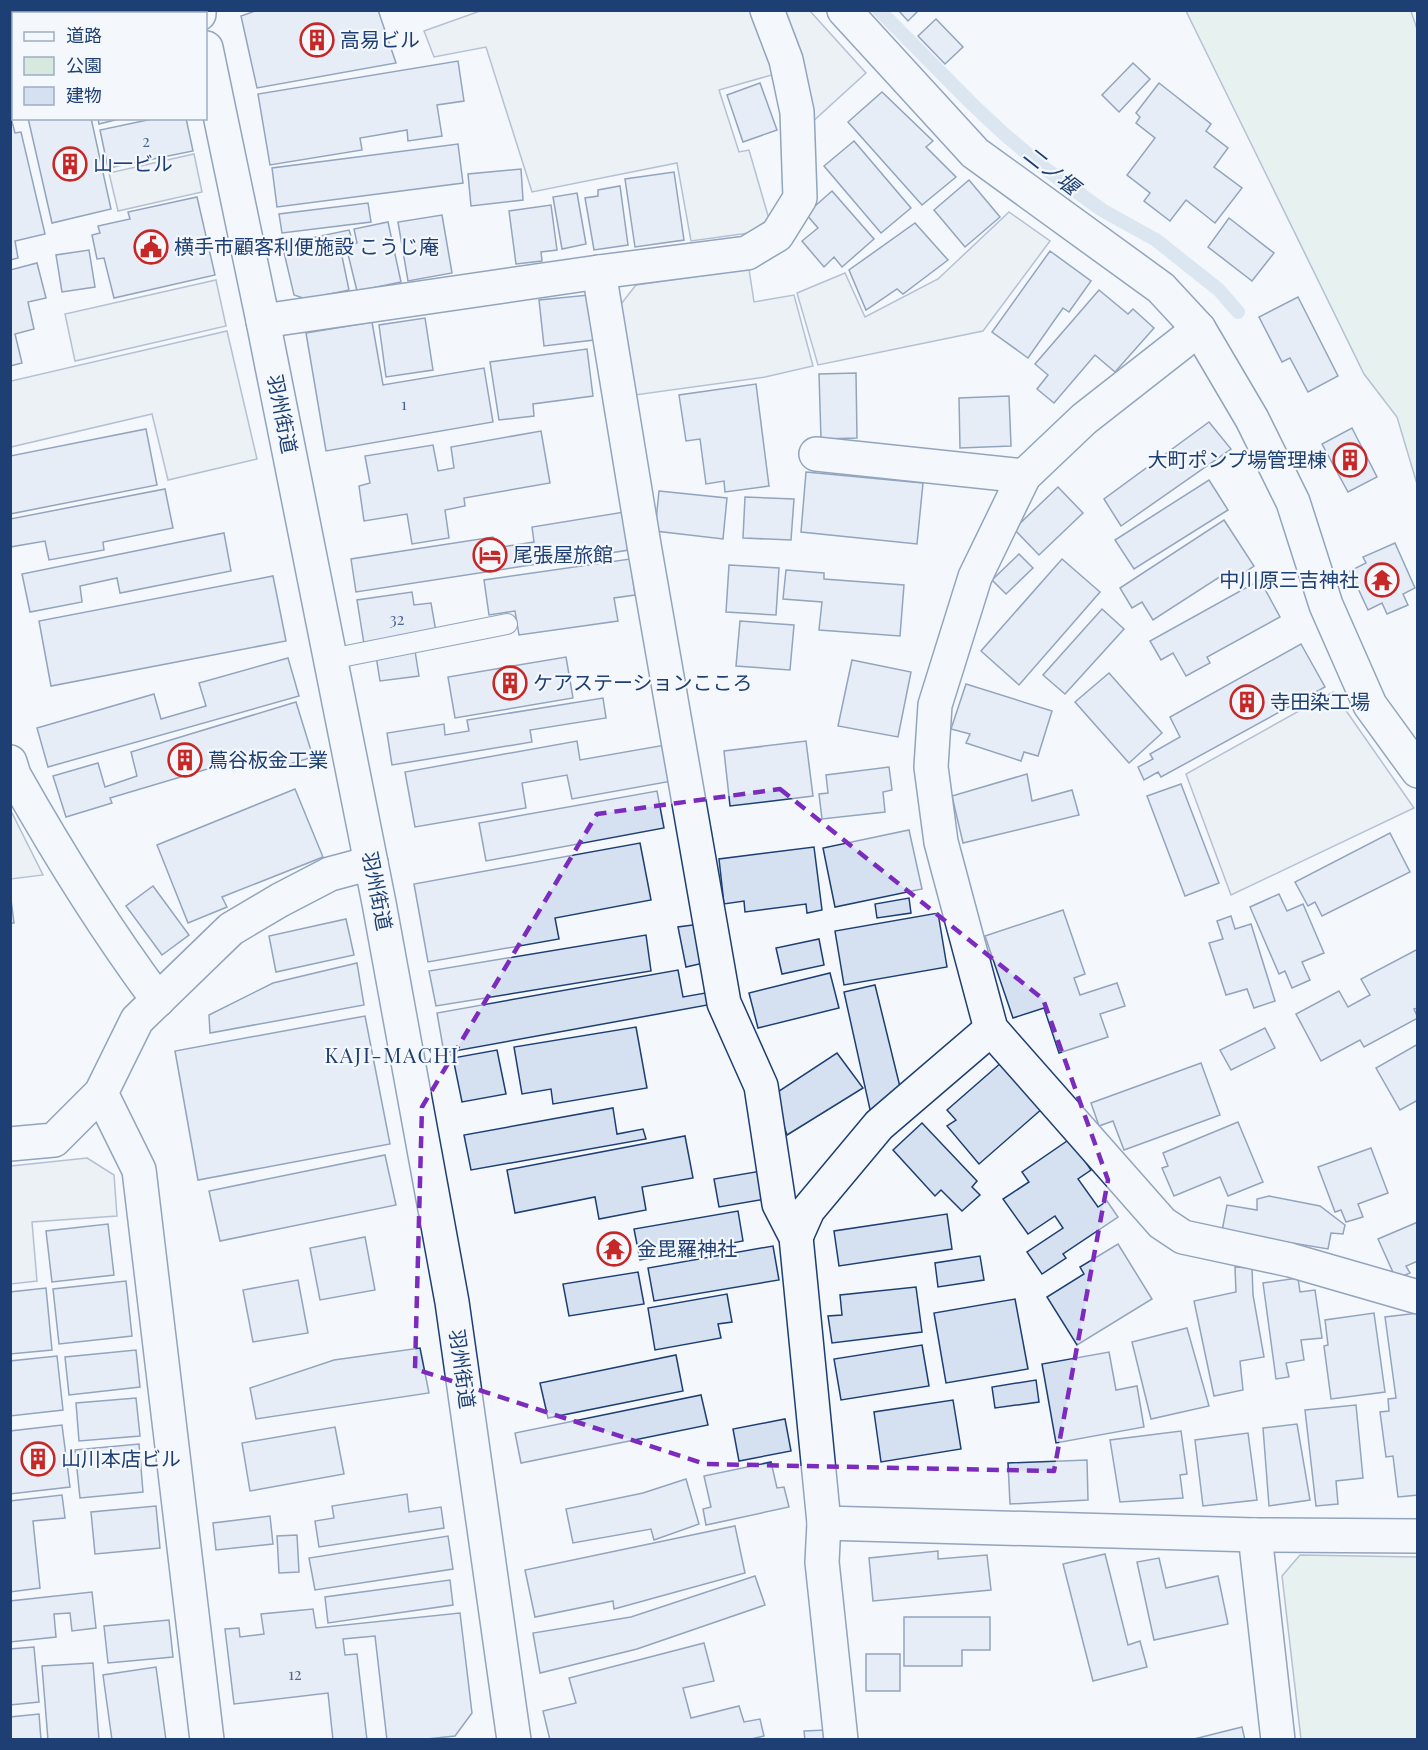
<svg xmlns="http://www.w3.org/2000/svg" width="1428" height="1750" font-family="'Playfair Display','Noto Sans JP',serif">
<style>
.green{fill:#d7e8df;stroke:#687fa3;stroke-width:1.5}
.parking{fill:#e3e8f0;stroke:#687fa3;stroke-width:1.5}
.lines{fill:none;stroke-linecap:round;stroke-linejoin:round}
.stream{stroke:#bed0e5;stroke-width:14}
.building{fill:#d5e0f0;stroke:#1d3f73;stroke-width:1.5}
.lane-casing{stroke:#1d3f73;stroke-width:22}
.street-casing{stroke:#1d3f73;stroke-width:36}
.lane{stroke:#f4f7fb;stroke-width:20}
.street{stroke:#f4f7fb;stroke-width:33}
.marked{fill:none;stroke:#7b2cbf;stroke-width:4.5;stroke-dasharray:12 8;stroke-linejoin:round}
.labels{text-anchor:middle;stroke-width:4.5;stroke-linejoin:round;paint-order:stroke}
.number-label{font-size:16px;fill:#4b6792}
.poi-label{font-size:20px;fill:#1d3f73;stroke:#f4f7fb;text-anchor:start}
.street-label{font-size:20px;fill:#1d3f73;stroke:#f4f7fb}
.water-label{font-size:21px;font-style:italic;fill:#1d3f73;stroke:#f4f7fb}
.neighbourhood-label{font-size:21px;letter-spacing:1.5px;fill:#1d3f73;stroke:#f4f7fb}
</style>
<rect width="100%" height="100%" fill="#f4f7fb"/>
<g class="green">
<polygon points="1186,11 1411,11 1418,32 1417,484 1397,417 1364,374"/>
<polygon points="1300,1555 1417,1557 1417,1739 1301,1739 1282,1576"/>
</g>
<g class="parking">
<polygon points="480,11 750,11 775,74 719,90 739,152 749,150 769,219 749,233 691,241 677,163 532,192 486,47 434,57 424,31"/>
<polygon points="785,11 810,11 866,73 811,123"/>
<polygon points="194,154 202,192 118,211 109,173"/>
<polygon points="1009,212 1050,241 983,331 818,365 797,293 845,273 865,317 938,279"/>
<polygon points="749,269 754,302 794,295 813,366 765,377 635,395 621,304 636,285"/>
<polygon points="216,280 226,326 75,361 65,314"/>
<polygon points="227,331 257,459 168,480 152,414 11,447 11,381"/>
<polygon points="1333,692 1414,808 1231,895 1186,774"/>
<polygon points="10,813 12,813 43,875 11,879"/>
<polygon points="87,1158 114,1175 117,1216 32,1222 37,1281 11,1284 11,1166"/>
</g>
<g class="lines">
<polyline class="stream" points="879,10 972,104 1004,134 1047,170 1102,210 1156,240 1219,290 1238,312"/>
</g>
<g class="building">
<polygon points="29,10 48,10 39,14 30,14"/>
<polygon points="258,10 378,10 396,63 257,88 241,16"/>
<polygon points="898,10 919,10 908,21"/>
<polygon points="936,19 963,47 945,64 918,36"/>
<polygon points="458,61 464,101 437,105 442,136 408,141 407,130 360,138 362,150 270,165 258,94"/>
<polygon points="1133,63 1150,79 1119,112 1102,95"/>
<polygon points="760,83 777,130 743,142 727,95"/>
<polygon points="1159,83 1211,124 1206,131 1228,148 1214,167 1242,188 1215,223 1186,200 1170,221 1144,201 1150,193 1127,175 1155,138 1136,123 1140,117 1136,113"/>
<polygon points="882,92 933,141 926,147 956,177 922,205 848,122"/>
<polygon points="10,114 15,133 21,132 45,234 15,241 18,258 10,260"/>
<polygon points="28,118 91,118 111,209 52,223"/>
<polygon points="98,118 123,118 99,124"/>
<polygon points="157,118 186,118 193,151 108,168 100,130"/>
<polygon points="854,141 911,208 881,233 824,166"/>
<polygon points="458,144 463,183 277,207 272,168"/>
<polygon points="521,169 523,200 471,206 468,174"/>
<polygon points="674,172 684,240 635,247 625,179"/>
<polygon points="969,180 1000,217 965,247 934,210"/>
<polygon points="620,186 628,245 594,250 585,198 598,196 598,190"/>
<polygon points="832,191 874,239 842,267 834,257 824,267 802,241 818,228 806,214"/>
<polygon points="577,193 586,244 562,249 553,197"/>
<polygon points="197,197 215,275 114,298 104,258 97,259 92,235 100,233 98,226 130,219 128,212"/>
<polygon points="368,203 371,222 282,233 279,214"/>
<polygon points="551,205 557,250 541,252 542,261 516,264 509,211"/>
<polygon points="442,215 452,273 408,281 398,222"/>
<polygon points="1229,218 1274,253 1252,281 1208,247"/>
<polygon points="388,222 401,282 357,291 346,246 357,243 354,229"/>
<polygon points="915,223 948,260 903,294 897,289 866,310 849,270"/>
<polygon points="349,230 352,239 339,242 349,290 306,299 294,295 282,244"/>
<polygon points="89,250 95,287 62,292 56,255"/>
<polygon points="1050,251 1091,281 1069,312 1063,308 1028,358 992,332"/>
<polygon points="37,263 46,298 28,302 34,329 15,334 22,363 10,366 10,270"/>
<polygon points="1099,290 1128,314 1133,309 1154,328 1115,372 1095,355 1054,403 1037,389 1048,375 1035,364"/>
<polygon points="589,295 594,340 544,346 539,300"/>
<polygon points="1298,297 1338,376 1308,392 1290,358 1282,362 1259,317"/>
<polygon points="425,318 433,370 386,377 379,325"/>
<polygon points="372,322 383,385 484,368 493,422 326,451 306,333"/>
<polygon points="587,349 593,396 533,404 534,416 499,420 490,362"/>
<polygon points="856,373 857,438 821,439 819,374"/>
<polygon points="756,384 769,486 725,492 724,481 706,484 700,439 686,441 679,395"/>
<polygon points="1009,396 1011,446 960,448 959,398"/>
<polygon points="1209,422 1231,449 1121,526 1104,499"/>
<polygon points="1352,428 1377,477 1348,492 1322,444"/>
<polygon points="146,429 157,485 10,514 10,456"/>
<polygon points="541,431 550,483 464,498 465,506 445,510 449,538 412,544 407,514 364,521 359,486 370,483 365,456 433,445 438,471 454,468 451,447"/>
<polygon points="806,472 923,483 917,544 801,532"/>
<polygon points="1209,480 1228,510 1134,569 1115,540"/>
<polygon points="1058,487 1083,513 1039,555 1014,529"/>
<polygon points="165,489 173,528 103,542 104,550 49,560 45,541 10,547 10,519"/>
<polygon points="659,491 727,498 723,539 655,531"/>
<polygon points="745,497 794,499 791,540 743,538"/>
<polygon points="624,512 629,550 356,592 351,559 493,537 495,548 534,542 532,527"/>
<polygon points="1224,520 1254,566 1229,583 1224,574 1153,620 1142,602 1132,608 1120,588"/>
<polygon points="224,533 231,571 120,593 117,578 80,586 82,602 30,612 22,574"/>
<polygon points="1395,543 1415,588 1403,594 1408,605 1387,614 1382,603 1368,610 1350,571 1366,563 1363,557"/>
<polygon points="1019,554 1033,568 1006,594 992,580"/>
<polygon points="630,559 635,595 614,598 618,621 519,635 515,611 489,615 484,580"/>
<polygon points="1062,559 1100,592 1019,685 981,651"/>
<polygon points="729,565 779,568 776,615 726,612"/>
<polygon points="786,570 824,573 824,579 904,585 900,636 819,630 822,602 783,599"/>
<polygon points="273,576 286,641 51,686 39,621"/>
<polygon points="1260,580 1280,617 1207,657 1210,663 1186,676 1173,653 1161,660 1150,641"/>
<polygon points="412,592 414,605 431,603 436,632 364,644 357,600"/>
<polygon points="1102,609 1124,629 1065,694 1043,675"/>
<polygon points="740,621 794,625 790,670 736,666"/>
<polygon points="1301,644 1325,687 1161,777 1158,772 1144,780 1138,767 1153,759 1150,754 1180,737 1170,717"/>
<polygon points="415,651 419,676 380,681 376,656"/>
<polygon points="566,657 573,698 455,718 448,677"/>
<polygon points="288,658 299,696 48,767 37,728 154,694 161,719 206,706 199,683"/>
<polygon points="852,660 911,672 898,737 838,726"/>
<polygon points="1109,673 1162,733 1129,763 1075,702"/>
<polygon points="966,684 1052,711 1038,756 1024,752 1021,761 966,743 970,734 951,729"/>
<polygon points="603,698 606,718 530,730 532,742 392,765 387,733 444,724 445,735 469,731 467,720"/>
<polygon points="296,702 313,757 273,769 268,751 110,798 112,803 66,817 53,776 98,763 105,787 137,776 131,752"/>
<polygon points="577,741 580,760 665,745 672,781 572,799 567,775 522,783 526,808 415,827 405,772"/>
<polygon points="806,741 813,796 730,806 724,751"/>
<polygon points="889,767 892,790 883,792 885,812 822,819 819,794 828,793 826,775"/>
<polygon points="1027,774 1032,801 1072,790 1079,815 963,843 952,796"/>
<polygon points="1181,784 1219,883 1185,896 1147,796"/>
<polygon points="295,789 323,857 222,897 227,907 188,923 157,845"/>
<polygon points="657,791 664,828 486,861 479,823"/>
<polygon points="909,830 922,889 835,907 823,848"/>
<polygon points="1390,833 1410,872 1322,916 1315,902 1308,906 1295,882"/>
<polygon points="640,843 651,900 555,918 559,939 428,962 414,884"/>
<polygon points="814,847 822,910 807,913 806,904 745,912 744,901 724,904 719,859"/>
<polygon points="153,886 189,935 162,955 126,906"/>
<polygon points="10,892 14,923 10,923"/>
<polygon points="1279,894 1287,911 1303,904 1324,953 1302,962 1310,980 1292,988 1285,971 1279,974 1250,907"/>
<polygon points="909,898 911,913 877,918 875,904"/>
<polygon points="1063,910 1085,974 1074,978 1080,995 1117,983 1125,1006 1100,1014 1108,1037 1059,1053 1044,1008 1013,1018 985,936"/>
<polygon points="938,913 947,967 844,985 835,931"/>
<polygon points="1231,916 1235,929 1251,924 1275,1001 1254,1008 1247,989 1226,995 1209,943 1223,939 1217,921"/>
<polygon points="346,919 354,955 276,972 269,936"/>
<polygon points="700,924 708,962 686,967 678,927"/>
<polygon points="646,935 651,971 436,1006 429,971"/>
<polygon points="819,939 824,965 782,974 776,948"/>
<polygon points="1418,949 1418,1008 1414,1009 1418,1018 1364,1047 1360,1040 1321,1061 1296,1014 1339,991 1348,1007 1370,995 1361,979"/>
<polygon points="357,963 364,1005 210,1033 209,1015 273,983"/>
<polygon points="678,970 683,997 711,992 713,1004 444,1053 437,1013"/>
<polygon points="830,973 839,1008 758,1028 749,993"/>
<polygon points="875,985 901,1091 871,1114 844,992"/>
<polygon points="365,1016 390,1144 198,1180 175,1051"/>
<polygon points="636,1027 647,1088 553,1104 551,1089 522,1094 514,1047"/>
<polygon points="1265,1028 1275,1048 1231,1070 1220,1050"/>
<polygon points="1418,1044 1418,1100 1400,1110 1376,1068"/>
<polygon points="497,1050 506,1094 462,1102 453,1058"/>
<polygon points="837,1053 863,1088 787,1135 773,1095"/>
<polygon points="1002,1062 1043,1108 979,1164 947,1126 956,1120 947,1110"/>
<polygon points="1201,1063 1220,1115 1124,1150 1113,1121 1099,1126 1091,1103"/>
<polygon points="613,1108 617,1134 643,1129 646,1139 471,1170 464,1135"/>
<polygon points="1238,1122 1263,1182 1228,1196 1220,1177 1174,1196 1162,1168 1168,1166 1163,1153"/>
<polygon points="922,1123 977,1181 972,1187 980,1195 962,1211 941,1190 935,1196 893,1150"/>
<polygon points="685,1136 693,1178 642,1187 646,1210 599,1219 595,1197 515,1213 507,1170"/>
<polygon points="1070,1139 1091,1170 1078,1179 1098,1207 1107,1201 1118,1217 1063,1254 1066,1258 1042,1274 1027,1252 1063,1228 1055,1216 1028,1234 1003,1199 1029,1182 1022,1172"/>
<polygon points="1371,1148 1388,1193 1358,1204 1363,1217 1346,1222 1341,1210 1335,1212 1318,1167"/>
<polygon points="385,1155 396,1205 220,1241 209,1191"/>
<polygon points="761,1171 766,1199 719,1207 714,1179"/>
<polygon points="1269,1196 1320,1206 1345,1225 1343,1234 1331,1233 1328,1249 1222,1231 1227,1205 1257,1210 1257,1199"/>
<polygon points="738,1211 743,1241 640,1260 634,1229"/>
<polygon points="947,1214 952,1249 839,1266 834,1231"/>
<polygon points="1418,1222 1418,1261 1406,1266 1410,1273 1396,1279 1378,1239"/>
<polygon points="108,1224 114,1275 52,1282 46,1231"/>
<polygon points="365,1237 375,1290 320,1300 310,1248"/>
<polygon points="1118,1244 1152,1299 1077,1345 1047,1297 1084,1274 1080,1267"/>
<polygon points="773,1246 779,1280 654,1301 648,1268"/>
<polygon points="980,1256 984,1280 938,1287 935,1263"/>
<polygon points="1235,1267 1252,1268 1253,1295 1264,1357 1240,1361 1243,1390 1214,1396 1194,1301 1236,1292"/>
<polygon points="638,1272 644,1304 569,1316 563,1284"/>
<polygon points="1298,1278 1300,1292 1315,1290 1322,1338 1301,1340 1304,1360 1286,1363 1289,1377 1276,1379 1263,1283"/>
<polygon points="298,1280 308,1333 253,1342 243,1290"/>
<polygon points="126,1281 132,1336 59,1344 53,1289"/>
<polygon points="916,1287 922,1332 832,1343 828,1316 842,1315 840,1295"/>
<polygon points="46,1288 52,1350 10,1354 10,1292"/>
<polygon points="727,1294 732,1322 718,1324 721,1338 655,1350 648,1308"/>
<polygon points="1015,1299 1028,1369 946,1383 934,1313"/>
<polygon points="1374,1313 1385,1392 1331,1399 1324,1346 1328,1345 1325,1320"/>
<polygon points="1418,1313 1418,1495 1398,1497 1393,1456 1386,1457 1380,1412 1389,1411 1388,1399 1396,1398 1385,1317"/>
<polygon points="1187,1328 1209,1406 1151,1419 1132,1342"/>
<polygon points="922,1345 929,1386 841,1400 834,1359"/>
<polygon points="420,1348 429,1393 256,1419 250,1388 334,1360"/>
<polygon points="136,1350 140,1387 69,1395 65,1357"/>
<polygon points="1109,1352 1116,1390 1137,1386 1144,1427 1056,1443 1042,1364"/>
<polygon points="676,1355 683,1391 548,1418 540,1383"/>
<polygon points="57,1356 63,1410 10,1416 10,1361"/>
<polygon points="1036,1380 1039,1402 995,1408 992,1387"/>
<polygon points="701,1395 708,1425 521,1463 515,1433"/>
<polygon points="136,1398 140,1436 79,1441 76,1403"/>
<polygon points="953,1400 961,1449 881,1462 874,1412"/>
<polygon points="1356,1405 1363,1478 1336,1481 1338,1504 1316,1506 1305,1410"/>
<polygon points="785,1419 791,1451 739,1461 733,1429"/>
<polygon points="1297,1424 1310,1500 1269,1506 1263,1428"/>
<polygon points="62,1425 70,1487 10,1494 10,1431"/>
<polygon points="335,1427 344,1474 250,1491 242,1443"/>
<polygon points="1181,1431 1187,1474 1180,1475 1183,1498 1120,1502 1110,1440"/>
<polygon points="1248,1433 1257,1500 1203,1506 1195,1440"/>
<polygon points="139,1444 143,1492 80,1498 75,1450"/>
<polygon points="1087,1460 1088,1500 1010,1504 1008,1463"/>
<polygon points="771,1462 777,1488 784,1487 789,1507 706,1525 703,1509 711,1507 704,1476"/>
<polygon points="686,1479 699,1524 654,1540 651,1529 573,1543 566,1509 643,1493"/>
<polygon points="407,1494 409,1512 441,1507 444,1528 319,1547 315,1521 334,1518 332,1506"/>
<polygon points="62,1495 65,1518 33,1521 40,1588 10,1592 10,1501"/>
<polygon points="156,1506 160,1548 95,1554 91,1512"/>
<polygon points="270,1516 273,1544 216,1550 213,1523"/>
<polygon points="735,1526 745,1573 614,1609 613,1601 535,1617 525,1570"/>
<polygon points="297,1535 299,1572 279,1573 277,1536"/>
<polygon points="448,1536 453,1569 315,1590 309,1558"/>
<polygon points="938,1551 938,1559 987,1555 991,1590 873,1601 869,1558"/>
<polygon points="1105,1554 1128,1645 1140,1641 1147,1667 1093,1681 1063,1564"/>
<polygon points="1159,1558 1166,1588 1218,1576 1228,1624 1154,1640 1137,1562"/>
<polygon points="755,1576 765,1605 637,1649 540,1673 533,1633 631,1617"/>
<polygon points="450,1580 453,1605 328,1623 325,1597"/>
<polygon points="92,1592 96,1628 72,1631 70,1613 54,1614 56,1637 10,1642 10,1601"/>
<polygon points="313,1609 316,1628 460,1613 472,1713 455,1736 417,1740 387,1740 375,1636 343,1639 345,1655 357,1654 367,1740 333,1740 328,1693 234,1704 225,1629 239,1628 240,1637 264,1634 261,1614"/>
<polygon points="904,1617 990,1617 990,1650 962,1650 962,1666 904,1666"/>
<polygon points="169,1620 173,1657 108,1663 104,1626"/>
<polygon points="704,1643 714,1681 683,1688 691,1718 739,1706 744,1722 760,1719 764,1736 747,1740 550,1740 543,1711 576,1703 569,1678"/>
<polygon points="34,1647 39,1702 10,1705 10,1649"/>
<rect x="866" y="1654" width="34" height="37"/>
<polygon points="93,1663 99,1740 48,1740 42,1666"/>
<polygon points="156,1667 166,1740 112,1740 103,1675"/>
<polygon points="39,1714 41,1740 10,1740 10,1717"/>
<polygon points="1242,1727 1245,1740 1190,1740"/>
<polygon points="826,1730 827,1740 805,1740 804,1731"/>
</g>
<g class="lines">
<g class="lane-casing">
<polyline id="lane" points="331,659 507,624"/>
</g>
<g class="street-casing">
<g id="street">
<polyline points="199,10 199,14"/>
<polyline points="844,10 975,153 1161,288 1199,329 1252,419 1293,502 1326,605 1370,705 1418,771"/>
<polyline points="137,14 146,10"/>
<polyline points="206,48 263,321 379,903 452,1302 514,1740"/>
<polyline points="10,51 14,51"/>
<polyline points="599,272 644,545 724,1003 761,1086 779,1204 796,1237 824,1523 822,1562 841,1740"/>
<polyline points="263,321 599,272 747,253 777,235 800,198 797,112 786,60 767,10"/>
<polyline points="1199,329 1084,419 1024,476 975,577 935,705 931,767 941,842 991,1029 1162,1223 1183,1237 1290,1260 1418,1297"/>
<polyline points="816,454 1024,476"/>
<path d="M10,762L14,775C58,853 105,929 158,1000"/>
<polyline points="101,1093 139,1170 207,1740"/>
<polyline points="10,1144 54,1140 101,1093 137,1020 231,929 280,900 330,874 371,863"/>
<polyline points="796,1237 808,1210 879,1125 991,1029"/>
<polyline points="824,1523 1255,1535 1418,1536"/>
<polyline points="1255,1535 1278,1740"/>
</g>
</g>
<use href="#lane" class="lane"/>
<use href="#street" class="street"/>
</g>
<path d="M0 0H1428V1750H0ZM780,789L1043,999L1108,1180L1054,1471L705,1464L415,1369L422,1107L597,814Z" fill="#f4f7fb" fill-opacity=".55" fill-rule="evenodd"/>
<path class="marked" d="M780,789L1043,999L1108,1180L1054,1471L705,1464L415,1369L422,1107L597,814Z"/>
<defs>
<g id="building-ring" transform="scale(1.725)"><circle r="9.5" fill="#f4f7fb" stroke="#c62828" stroke-width="1.5"/><path d="M-4-6H4V6H1V3H-1V6H-4ZM-2.5-4.3h1.7v1.8h-1.7ZM.8-4.3h1.7v1.8H.8ZM-2.5-1h1.7V.8h-1.7ZM.8-1h1.7V.8H.8Z" fill="#c62828"/></g>
<g id="civic-ring" transform="scale(1.725)"><circle r="9.5" fill="#f4f7fb" stroke="#c62828" stroke-width="1.5"/><path d="M-.6-6.5H3V-4.5H.6V-3L4-1V1h2V6H-6V1h2V-1L-.6-3ZM-1.2 2.5V6h2.4V2.5Z" fill="#c62828"/></g>
<g id="hotel-ring" transform="scale(1.725)"><circle r="9.5" fill="#f4f7fb" stroke="#c62828" stroke-width="1.5"/><path d="M-6-4.5h1.5V1H6V5H4.5V3h-9V5H-6ZM-4 0a1.8 1.8 0 1 1 3.6 0ZM.5 0V-2.5h3Q6-2.5 6 0Z" fill="#c62828"/></g>
<g id="temple-ring" transform="scale(1.725)"><circle r="9.5" fill="#f4f7fb" stroke="#c62828" stroke-width="1.5"/><path d="M0-6L5-2H3V0L6.5 2.5H4V6H1.5V3h-3V6H-4V2.5H-6.5L-3 0V-2H-5Z" fill="#c62828"/></g>
</defs>
<g fill-rule="evenodd">
<use href="#building-ring" x="317" y="40"/>
<use href="#building-ring" x="70" y="164"/>
<use href="#civic-ring" x="151" y="247"/>
<use href="#building-ring" x="1350" y="460"/>
<use href="#hotel-ring" x="490" y="555"/>
<use href="#temple-ring" x="1382" y="580"/>
<use href="#building-ring" x="510" y="683"/>
<use href="#building-ring" x="1247" y="702"/>
<use href="#building-ring" x="185" y="760"/>
<use href="#temple-ring" x="614" y="1249"/>
<use href="#building-ring" x="38" y="1459"/>
</g>
<g class="labels">
<g class="number-label">
<text x="146" y="147">2</text>
<text x="404" y="410">1</text>
<text x="397" y="625">32</text>
<text x="295" y="1680">12</text>
</g>
<g class="poi-label">
<text x="340" y="47">高易ビル</text>
<text x="93" y="171">山一ビル</text>
<text x="174" y="254">横手市顧客利便施設 こうじ庵</text>
<text x="1327" y="467" text-anchor="end">大町ポンプ場管理棟</text>
<text x="513" y="562">尾張屋旅館</text>
<text x="1359" y="587" text-anchor="end">中川原三吉神社</text>
<text x="533" y="690">ケアステーションこころ</text>
<text x="1270" y="709">寺田染工場</text>
<text x="208" y="767">蔦谷板金工業</text>
<text x="637" y="1256">金毘羅神社</text>
<text x="61" y="1466">山川本店ビル</text>
</g>
<g class="street-label">
<text transform="translate(282 414) rotate(79)" y="7">羽州街道</text>
<text transform="translate(377 891) rotate(79)" y="7">羽州街道</text>
<text transform="translate(462 1369) rotate(82)" y="7">羽州街道</text>
</g>
<g class="water-label">
<text transform="translate(1051 171) rotate(38)" y="7">二ノ堰</text>
</g>
<g class="neighbourhood-label">
<text x="392" y="1063">KAJI-MACHI</text>
</g>
</g>
<rect width="1428" height="1750" fill="none" stroke="#1d3f73" stroke-width="24"/>
<rect x="12" y="12" width="195" height="108" fill="#f4f7fb" stroke="#9eadc5" stroke-width="1.5"/>
<rect x="24" y="32" width="30" height="9" fill="#f4f7fb" stroke="#9eadc5" stroke-width="1.5"/>
<text x="66" y="42" font-size="18" fill="#1d3f73">道路</text>
<rect x="24" y="57" width="30" height="18" fill="#d7e8df" stroke="#9eadc5" stroke-width="1.5"/>
<text x="66" y="72" font-size="18" fill="#1d3f73">公園</text>
<rect x="24" y="87" width="30" height="18" fill="#d5e0f0" stroke="#9eadc5" stroke-width="1.5"/>
<text x="66" y="102" font-size="18" fill="#1d3f73">建物</text>
</svg>
